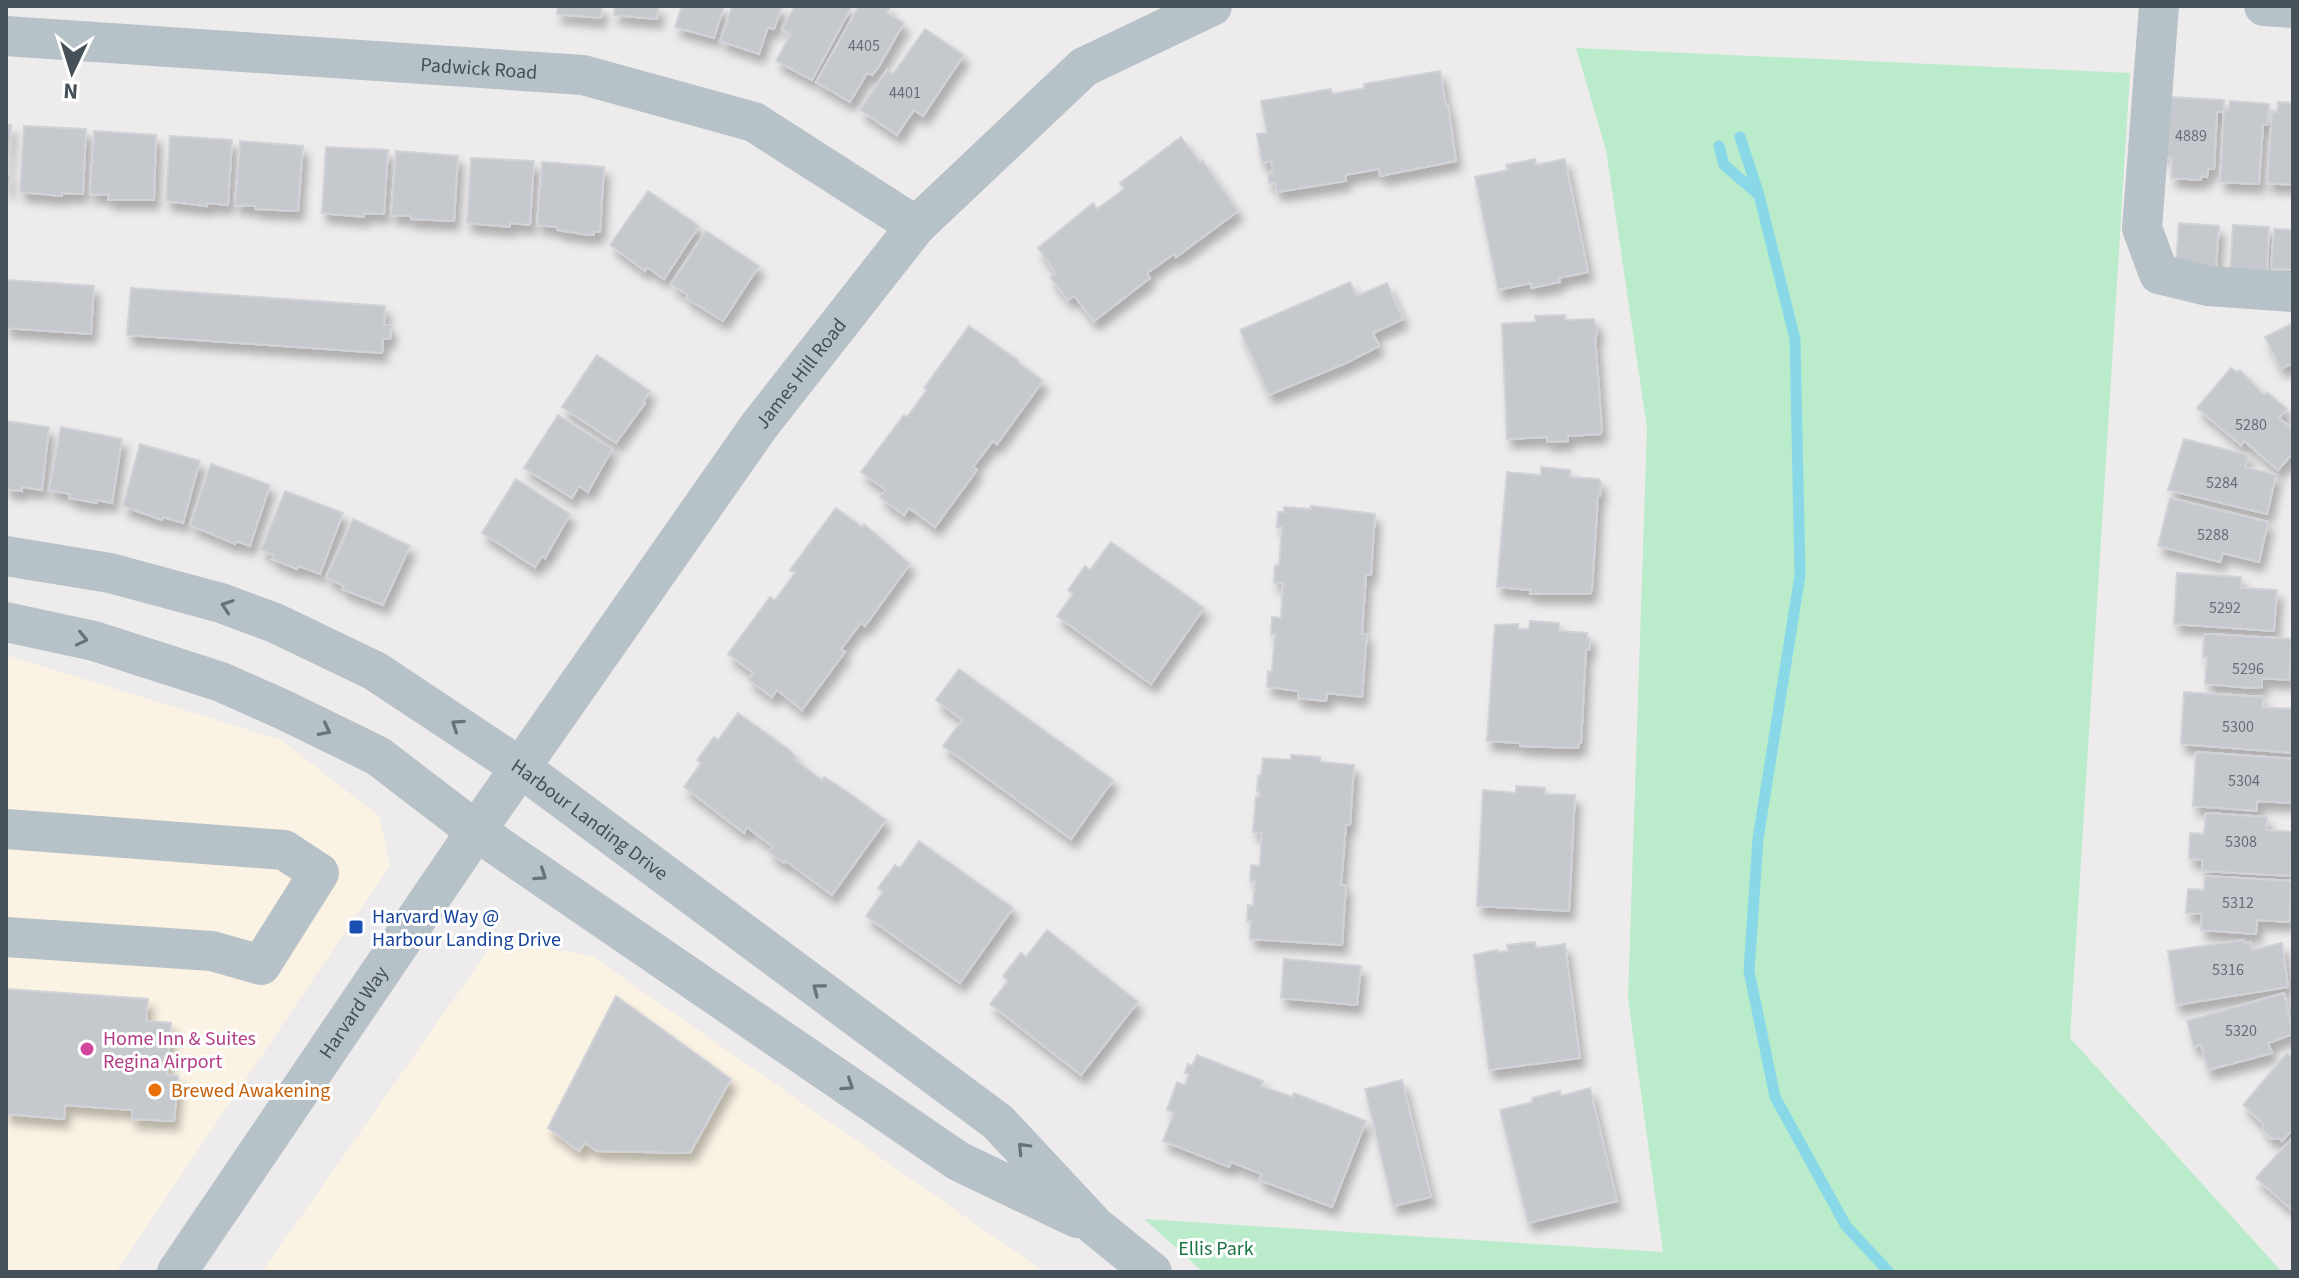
<svg xmlns="http://www.w3.org/2000/svg" width="2299" height="1278" font-family="'Source Sans 3',sans-serif">
<style>
.commercial{fill:#faf2e3}
.green{fill:#baeccb}
.lines{fill:none;stroke-linecap:round;stroke-linejoin:round}
.stream{stroke:#89d8e7;stroke-width:11}
.building{fill:#c5c9ce;stroke:#d0d2d7;stroke-width:2;filter:url(#shadow)}
.minor{stroke:#b7c1c8;stroke-width:40}
.oneway{stroke:#67727a}
.transit-dot{fill:#1a4fb4;stroke:#fff;stroke-width:3}
.hotel-dot{fill:#d1479c;stroke:#fff;stroke-width:3}
.food-dot{fill:#e8710a;stroke:#fff;stroke-width:3}
.labels{text-anchor:middle;stroke-width:6;stroke-linejoin:round;paint-order:stroke}
.number-label{font-size:16px;fill:#656e76}
.street-label{font-size:20px;fill:#455058;stroke:#fff}
.transit-label{font-size:20px;fill:#164399;stroke:#fff;text-anchor:start}
.hotel-label{font-size:20px;fill:#b23c85;stroke:#fff;text-anchor:start}
.food-label{font-size:20px;fill:#c56008;stroke:#fff;text-anchor:start}
.park-label{font-size:20px;fill:#1a7542;stroke:#fff}
</style>
<defs>
<filter id="shadow"><feDropShadow dx="5" dy="9" stdDeviation="4" flood-color="#0004"/></filter>
</defs>
<rect width="100%" height="100%" fill="#eeebec"/>
<g class="commercial">
<polygon points="6,655 281,740 379,816 390,865 116,1272 6,1272"/>
<polygon points="496,939 592,956 1044,1272 262,1272"/>
</g>
<polygon class="green" points="1576,48 2130,73 2070,1038 2282,1272 1203,1272 1144,1219 1663,1252 1628,999 1647,428 1606,150"/>
<g class="lines">
<g class="stream">
<polyline points="1740,137 1759,195 1795,339 1800,575 1758,839 1749,971 1775,1097 1846,1226 1889,1272"/>
<polyline points="1719,146 1724,165 1758,194"/>
</g>
</g>
<g class="building">
<polygon points="558,6 602,6 601,18 557,14"/>
<polygon points="615,6 659,6 657,19 614,15"/>
<polygon points="682,6 724,6 714,38 675,27"/>
<polygon points="732,6 782,6 774,29 768,27 759,54 720,41"/>
<polygon points="795,6 852,6 812,80 776,61 791,34 782,29"/>
<polygon points="859,6 887,6 890,7 887,13 904,23 878,68 872,75 867,73 850,102 816,82"/>
<polygon points="925,29 964,55 923,116 914,110 897,135 860,110 887,70 893,74"/>
<polygon points="1440,71 1446,106 1448,105 1456,161 1380,176 1379,169 1345,175 1346,181 1277,192 1275,182 1269,183 1268,174 1273,173 1271,161 1262,163 1257,134 1267,133 1261,101 1331,89 1332,94 1365,88 1364,84"/>
<polygon points="2168,97 2224,100 2223,112 2217,112 2214,169 2208,169 2207,177 2201,176 2201,180 2171,178 2172,158 2165,157"/>
<polygon points="2230,101 2269,104 2268,125 2263,125 2259,184 2220,182 2224,110 2229,110"/>
<polygon points="2278,102 2293,103 2293,185 2267,183 2272,112 2277,112"/>
<polygon points="6,125 11,125 7,176 10,176 8,190 6,190"/>
<polygon points="24,126 86,129 83,194 62,193 62,196 20,192"/>
<polygon points="94,131 156,135 154,200 108,200 109,195 90,194"/>
<polygon points="170,136 232,140 228,205 207,203 207,206 166,201"/>
<polygon points="1181,137 1200,162 1202,160 1238,211 1176,257 1174,254 1147,273 1150,278 1094,321 1074,296 1068,300 1050,277 1056,273 1038,248 1093,203 1097,209 1124,189 1120,183"/>
<polygon points="240,141 303,146 298,211 255,209 255,206 235,205"/>
<polygon points="326,147 388,150 384,214 364,213 364,217 322,213"/>
<polygon points="396,151 458,156 454,221 411,219 411,216 391,215"/>
<polygon points="471,158 534,161 530,225 510,223 510,227 467,223"/>
<polygon points="1535,159 1536,165 1565,159 1588,272 1559,278 1560,282 1531,288 1531,283 1498,290 1475,177 1508,170 1506,165"/>
<polygon points="542,162 604,167 600,232 594,232 594,235 582,234 557,230 557,227 537,225"/>
<polygon points="648,191 699,226 664,279 647,267 645,271 610,245"/>
<polygon points="2179,223 2219,226 2216,268 2176,265"/>
<polygon points="2233,225 2269,227 2267,273 2230,271"/>
<polygon points="2274,229 2293,230 2293,270 2271,269"/>
<polygon points="706,231 759,266 723,321 686,298 688,295 671,284"/>
<polygon points="6,280 94,286 91,334 6,328"/>
<polygon points="1350,282 1357,296 1387,283 1403,319 1373,333 1379,346 1346,363 1269,395 1240,330"/>
<polygon points="131,288 385,306 384,325 391,325 390,339 383,339 382,353 127,335"/>
<polygon points="1565,315 1565,320 1594,319 1595,325 1597,325 1597,336 1595,336 1602,430 1600,434 1568,436 1568,441 1547,442 1547,437 1507,439 1502,324 1536,322 1535,316"/>
<polygon points="2293,323 2293,363 2281,369 2265,337"/>
<polygon points="969,326 1019,361 1018,362 1043,381 997,444 993,441 973,467 977,470 935,527 909,508 904,515 880,497 886,490 861,472 904,415 907,417 927,390 924,388"/>
<polygon points="597,355 650,391 643,402 645,403 616,443 562,407"/>
<polygon points="2231,368 2237,372 2240,370 2264,395 2267,392 2287,409 2279,418 2293,430 2293,453 2278,470 2244,441 2241,445 2197,408"/>
<polygon points="558,415 612,449 588,492 579,486 572,498 524,468"/>
<polygon points="6,421 49,427 42,490 22,487 22,491 6,489"/>
<polygon points="61,427 122,439 112,503 97,500 97,503 69,498 70,494 49,490"/>
<polygon points="2184,439 2248,455 2245,467 2276,475 2267,514 2168,490"/>
<polygon points="140,444 200,461 183,523 163,517 162,520 123,506"/>
<polygon points="211,464 270,485 250,546 236,541 235,544 190,525"/>
<polygon points="1541,467 1570,470 1570,477 1599,479 1601,484 1600,496 1598,496 1592,590 1590,594 1530,594 1531,590 1497,587 1507,472 1541,475"/>
<polygon points="516,479 570,514 545,558 542,556 535,567 482,533"/>
<polygon points="285,491 343,513 320,574 299,566 297,569 272,559 274,555 261,550"/>
<polygon points="2170,498 2268,522 2259,562 2223,553 2220,562 2158,546"/>
<polygon points="1311,506 1375,514 1371,575 1366,575 1362,634 1367,634 1362,697 1327,693 1326,701 1298,698 1298,691 1267,687 1268,671 1272,672 1275,634 1271,634 1272,617 1281,618 1283,583 1274,583 1275,565 1279,566 1282,527 1277,527 1278,512 1284,512 1284,507 1311,509"/>
<polygon points="836,508 862,527 864,524 910,564 865,626 861,623 841,649 845,652 802,710 777,690 772,697 748,679 753,673 728,654 770,597 775,600 795,573 790,570"/>
<polygon points="353,519 410,546 383,605 342,589 344,586 326,577"/>
<polygon points="1111,542 1204,608 1151,684 1057,616 1073,594 1068,590 1085,566 1090,570"/>
<polygon points="2177,573 2241,577 2241,588 2277,590 2274,631 2174,624"/>
<polygon points="1530,621 1559,623 1559,631 1587,633 1587,638 1590,638 1589,650 1586,650 1581,743 1579,743 1578,748 1520,746 1520,743 1487,741 1495,625 1518,624 1518,629 1529,629"/>
<polygon points="2209,634 2292,639 2289,680 2262,678 2262,687 2253,688 2205,684 2207,657 2203,657 2204,635"/>
<polygon points="959,669 1113,780 1071,839 943,746 962,720 936,700"/>
<polygon points="2184,692 2263,697 2262,707 2293,709 2293,753 2181,744"/>
<polygon points="738,713 788,749 797,758 795,760 822,780 824,777 836,784 886,820 832,895 786,861 784,863 769,852 773,847 747,827 744,833 684,787 701,763 697,760 714,737 718,740"/>
<polygon points="2196,752 2293,759 2293,803 2257,801 2257,811 2193,806"/>
<polygon points="1291,755 1320,757 1320,762 1354,765 1350,825 1346,825 1341,885 1346,885 1342,945 1250,939 1251,921 1247,921 1248,905 1253,906 1255,881 1250,881 1251,865 1260,866 1262,833 1253,832 1256,797 1260,797 1260,792 1257,791 1258,776 1261,776 1263,758 1291,760"/>
<polygon points="1516,786 1545,788 1545,794 1575,795 1569,911 1477,906 1483,790 1516,793"/>
<polygon points="2206,813 2267,817 2266,830 2293,832 2291,876 2202,871 2202,860 2189,859 2190,833 2204,834"/>
<polygon points="919,841 1013,908 960,983 866,916 883,892 878,888 895,865 900,868"/>
<polygon points="2205,876 2292,881 2289,922 2257,920 2256,934 2201,930 2202,914 2186,913 2188,889 2204,890"/>
<polygon points="1047,930 1138,1002 1081,1075 990,1004 1008,981 1003,976 1021,953 1026,957"/>
<polygon points="2244,940 2244,943 2250,942 2252,950 2282,943 2288,987 2176,1005 2168,951"/>
<polygon points="1535,942 1536,948 1565,944 1580,1058 1489,1070 1474,955 1497,950 1498,952 1508,951 1507,945"/>
<polygon points="1284,959 1361,966 1357,1005 1281,998"/>
<polygon points="6,989 148,999 146,1021 171,1023 167,1075 178,1076 174,1121 132,1119 132,1110 65,1105 64,1119 6,1114"/>
<polygon points="2284,993 2293,1034 2268,1043 2272,1053 2208,1070 2201,1045 2194,1047 2187,1021"/>
<polygon points="616,996 731,1079 690,1153 597,1151 585,1143 579,1151 548,1128"/>
<polygon points="2287,1053 2293,1058 2293,1129 2282,1141 2279,1138 2272,1139 2263,1130 2263,1124 2243,1105"/>
<polygon points="1197,1055 1263,1081 1261,1086 1292,1097 1294,1093 1366,1121 1332,1207 1259,1180 1262,1174 1231,1162 1229,1167 1163,1141 1174,1113 1167,1110 1177,1082 1185,1085 1189,1074 1185,1073 1188,1064 1192,1066"/>
<polygon points="1402,1080 1431,1197 1393,1206 1365,1089"/>
<polygon points="1590,1088 1617,1201 1528,1223 1500,1110 1533,1102 1532,1098 1560,1091 1561,1096"/>
<polygon points="2293,1137 2293,1211 2256,1178"/>
</g>
<g class="lines">
<g class="minor">
<polyline points="2159,6 2142,228 2159,274 2208,286 2293,292"/>
<polyline points="2264,6 2293,8"/>
<path id="s1" d="M6,36L583,75L754,122L916,226"/>
<path id="s2" d="M6,556L110,573L221,603L275,623L375,671L521,768L998,1122L1095,1226L1152,1272"/>
<polyline points="6,622 94,641 221,682 284,710 378,756 476,831 958,1161 1077,1218"/>
<polyline points="6,829 284,850 319,873 261,965 212,951 6,937"/>
<path id="s3" d="M177,1272L476,831L759,426L916,226L1084,67L1212,6"/>
</g>
</g>
<defs><path id="oneway-chevron" d="M-2-3.5L2.5 0L-2 3.5" fill="none" stroke-width="1.6" stroke-linecap="round" stroke-linejoin="round" transform="scale(2)"/></defs>
<g class="oneway">
<use href="#oneway-chevron" transform="translate(227 606) rotate(-161)"/>
<use href="#oneway-chevron" transform="translate(82 639) rotate(13)"/>
<use href="#oneway-chevron" transform="translate(457 725) rotate(-146)"/>
<use href="#oneway-chevron" transform="translate(325 730) rotate(27)"/>
<use href="#oneway-chevron" transform="translate(541 875) rotate(34)"/>
<use href="#oneway-chevron" transform="translate(818 989) rotate(-143)"/>
<use href="#oneway-chevron" transform="translate(848 1085) rotate(34)"/>
<use href="#oneway-chevron" transform="translate(1023 1148) rotate(-134)"/>
</g>
<rect class="transit-dot" x="348" y="919" width="16" height="16" rx="4"/>
<circle class="hotel-dot" cx="87" cy="1049" r="8"/>
<circle class="food-dot" cx="155" cy="1090" r="8"/>
<g class="labels">
<g class="number-label">
<text x="864" y="51">4405</text>
<text x="905" y="98">4401</text>
<text x="2191" y="141">4889</text>
<text x="2251" y="430">5280</text>
<text x="2222" y="488">5284</text>
<text x="2213" y="540">5288</text>
<text x="2225" y="613">5292</text>
<text x="2248" y="674">5296</text>
<text x="2238" y="732">5300</text>
<text x="2244" y="786">5304</text>
<text x="2241" y="847">5308</text>
<text x="2238" y="908">5312</text>
<text x="2228" y="975">5316</text>
<text x="2241" y="1036">5320</text>
</g>
<g class="street-label">
<text dy="7" stroke="none"><textPath href="#s1" startOffset="474">Padwick Road</textPath></text>
<text dy="7" stroke="none"><textPath href="#s3" startOffset="1094">James Hill Road</textPath></text>
<text dy="7" stroke="none"><textPath href="#s2" startOffset="650">Harbour Landing Drive</textPath></text>
<text dy="7" stroke="none"><textPath href="#s3" startOffset="314">Harvard Way</textPath></text>
</g>
<g class="transit-label">
<text x="372" y="923">Harvard Way @<tspan x="372" dy="23">Harbour Landing Drive</tspan></text>
</g>
<g class="hotel-label">
<text x="103" y="1045">Home Inn &amp; Suites<tspan x="103" dy="23">Regina Airport</tspan></text>
</g>
<g class="food-label">
<text x="171" y="1097">Brewed Awakening</text>
</g>
<g class="park-label">
<text x="1216" y="1255">Ellis Park</text>
</g>
</g>
<rect width="2299" height="1278" fill="none" stroke="#455058" stroke-width="16"/>
<g transform="translate(72 72) rotate(184)" stroke="#ffffff" stroke-width="6" paint-order="stroke">
<path d="M0-6L14 30L0 20L-14 30Z" fill="#455058"/>
<text y="-12" font-size="22" font-weight="bold" text-anchor="middle" fill="#455058">N</text>
</g>
</svg>
